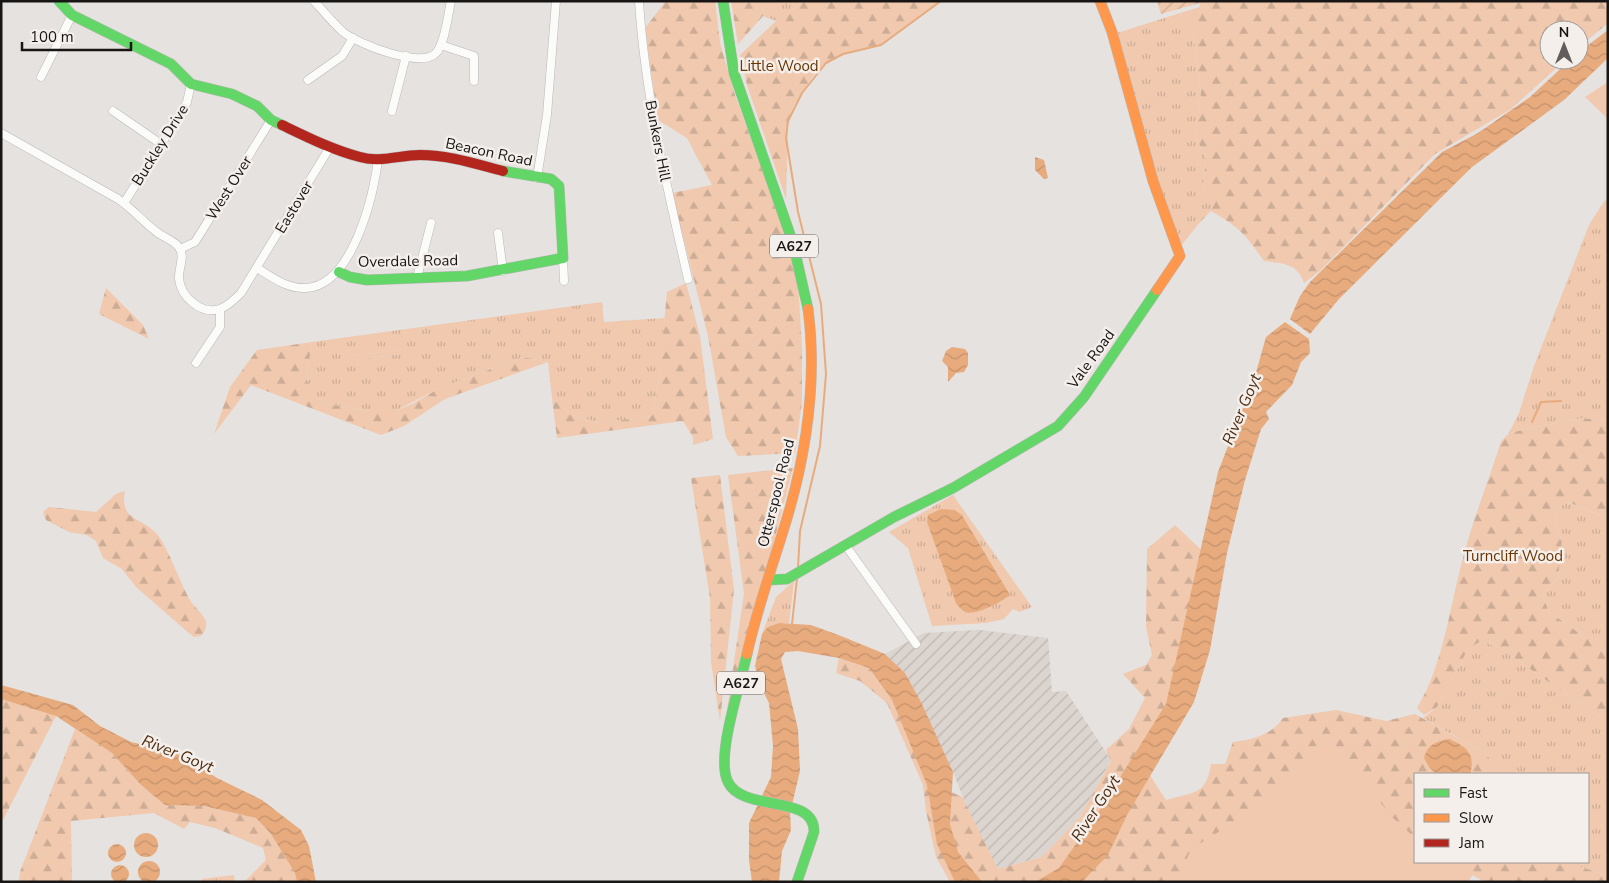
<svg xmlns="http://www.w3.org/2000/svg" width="1609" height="883" font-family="'Nunito Sans',sans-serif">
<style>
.industrial{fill:url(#industrial-furrows)}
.grass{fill:url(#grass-tufts);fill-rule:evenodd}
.forest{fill:url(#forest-firs)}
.park{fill:#f0c9af}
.garden{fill:url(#garden-furrows)}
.water{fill:url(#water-waves)}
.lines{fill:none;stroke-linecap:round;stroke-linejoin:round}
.stream{stroke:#e7ab7e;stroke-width:2}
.street-casing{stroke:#bab8b7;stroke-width:9}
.fast-casing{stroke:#bab8b7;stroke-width:11}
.slow-casing{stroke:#bab8b7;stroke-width:11}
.jam-casing{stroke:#bab8b7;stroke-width:11}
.street{stroke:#fbfbfa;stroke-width:8}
.fast{stroke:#63d668;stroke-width:10}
.slow{stroke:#ff974d;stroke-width:10}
.jam{stroke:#b3261e;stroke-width:10}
.labels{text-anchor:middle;stroke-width:5;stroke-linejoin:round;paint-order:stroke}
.shield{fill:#f4efeb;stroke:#5a5755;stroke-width:1}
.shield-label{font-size:14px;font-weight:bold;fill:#181615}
.park-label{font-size:15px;fill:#6a3400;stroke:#f4efeb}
.street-label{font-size:15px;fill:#181615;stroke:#f4efeb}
.water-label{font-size:16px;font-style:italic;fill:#4f2d12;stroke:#f4efeb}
</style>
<defs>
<pattern id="industrial-furrows" width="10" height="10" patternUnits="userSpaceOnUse" patternTransform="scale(1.25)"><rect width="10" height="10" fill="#dcd4cf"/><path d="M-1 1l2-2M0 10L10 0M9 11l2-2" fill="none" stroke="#bcb5b1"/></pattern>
<pattern id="grass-tufts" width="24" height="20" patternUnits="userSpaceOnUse" patternTransform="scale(1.25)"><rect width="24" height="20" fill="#f0c9af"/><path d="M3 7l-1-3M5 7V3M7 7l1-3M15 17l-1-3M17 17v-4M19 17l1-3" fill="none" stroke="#cdac96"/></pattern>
<pattern id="forest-firs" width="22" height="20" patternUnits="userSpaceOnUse" patternTransform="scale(1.25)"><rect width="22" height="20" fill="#f0c9af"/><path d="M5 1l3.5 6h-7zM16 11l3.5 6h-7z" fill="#cdac96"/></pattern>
<pattern id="garden-furrows" width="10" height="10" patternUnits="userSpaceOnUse" patternTransform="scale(1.25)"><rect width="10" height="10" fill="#f0c9af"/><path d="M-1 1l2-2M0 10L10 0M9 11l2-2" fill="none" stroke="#cdac96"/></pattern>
<pattern id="water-waves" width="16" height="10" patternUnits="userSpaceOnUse" patternTransform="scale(1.25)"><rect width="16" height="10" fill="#e7ab7e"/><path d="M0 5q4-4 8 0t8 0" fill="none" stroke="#c5926c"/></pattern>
</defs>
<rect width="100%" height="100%" fill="#e5e2e0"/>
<polygon class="industrial" points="979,630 1048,638 1052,692 1066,691 1111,760 1080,817 1042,857 998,869 969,813 953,772 905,673 885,654 924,633"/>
<g class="grass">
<polygon points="762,1 805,1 776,21 763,16"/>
<polygon points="1180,13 1193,31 1197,63 1201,92 1195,136 1206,158 1203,188 1215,203 1181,246 1151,162 1117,33"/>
<polygon points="1605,200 1608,202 1608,421 1582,418 1509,433 1519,413 1534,366 1589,225"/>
<path d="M602,302L604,322L665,318L659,378L652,416L600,423L569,414L552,398L548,362L523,357L438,389L395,411H370L327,404L312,395L306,377L312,342ZM401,350V354L363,359L364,364L354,363L346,356Z"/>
<path d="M953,495L1032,607L1020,612L1013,609L1004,619L986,623L932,626L908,548L889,532ZM955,510L962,515L1010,595Z"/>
<polygon points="1567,502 1608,519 1608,653 1549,612 1542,594 1558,578 1562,541 1555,521 1557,508"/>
<path d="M794,581L789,623C777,623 770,625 762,634L776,597Z"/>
<polygon points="1481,641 1500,648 1608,723 1608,875 1563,862 1588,862 1588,774 1501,774 1486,754 1423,718 1437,707 1468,649"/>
<polygon points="234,875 235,882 202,882 202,879"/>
</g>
<g class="forest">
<polygon points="666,1 715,1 720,43 735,95 787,237 798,282 802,348 802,402 795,453 738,456 726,437 708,336 672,193 712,185 687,138 658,120 645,28"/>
<polygon points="731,1 762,1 763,16 738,44"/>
<polygon points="805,1 941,1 881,45 843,54 826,63 813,76 794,105 788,121 786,199 747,85 740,55 776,21"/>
<path d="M1199,1H1608V23L1579,47V30H1549V60H1565L1511,109L1435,154L1321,270L1304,283C1298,263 1281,263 1264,261C1246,235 1239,227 1211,211L1198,224L1215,203L1203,188L1206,158L1195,136L1201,92L1197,63L1193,31L1180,13L1200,7Z"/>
<polygon points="686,283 700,336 713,439 693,445 693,437 683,421 557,438 552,398 569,414 599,423 652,416 659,378 667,292"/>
<polygon points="106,288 143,325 149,339 99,314"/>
<polygon points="312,342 306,377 312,395 327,404 370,411 395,411 412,404 438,389 523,357 548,362 445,399 404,426 381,435 251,385 214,434 230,387 257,350"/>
<path d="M1582,418L1608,421V519L1568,502L1557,508L1555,521L1562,541L1558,578L1542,594L1549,612L1608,653V723L1500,648L1481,641L1468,649L1437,707L1424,715L1417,708C1443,665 1449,611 1462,562C1472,522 1488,482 1501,442L1509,433Z"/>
<polygon points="793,468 729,716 726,717 744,593 728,475"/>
<polygon points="720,475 734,590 720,721 711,662 710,598 691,478"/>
<path d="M125,491C119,521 142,517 157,534C168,547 180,583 190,600C194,607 204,614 206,622C207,627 204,633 201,636L194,637L190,634L137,588L122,569L103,558L96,541L87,535L69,532L46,520L43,512L49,507L96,512L116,494Z"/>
<path d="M1175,525L1212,560L1205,608L1144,766L1166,800C1193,792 1206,796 1211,764H1225L1233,742C1252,740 1272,735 1283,718L1336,710L1386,721L1415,714L1486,754L1501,774H1415V841L1306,757L1280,795L1185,882H950L936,857L926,811L923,785L887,703L860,681L836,673L839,658L869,668L892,700L927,784L941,787L962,797L998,869L1042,857L1080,817L1111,761L1106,750L1129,729L1145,698L1123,674L1146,665L1152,655L1146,627L1147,549Z"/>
<polygon points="1,699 56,716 1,824"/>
<polygon points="75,729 112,753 141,785 165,805 204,806 256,818 271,834 295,873 297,882 244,882 266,860 263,848 215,828 190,822 184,829 154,813 71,821 72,882 19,882 20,872"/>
<polygon points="1448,862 1563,862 1608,875 1608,882 1485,882"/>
</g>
<g class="park">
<polygon points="1608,82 1608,119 1585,97"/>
<polygon points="401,350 401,354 363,359 364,364 354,365 347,360 346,356"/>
<polygon points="1326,743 1335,745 1340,750 1391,816 1415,838 1415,862 1453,862 1474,873 1468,882 1177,882 1191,849 1243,817 1253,816 1260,806 1283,790 1308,753 1318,744"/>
</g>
<polygon class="garden" points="1157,1 1199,1 1200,3 1161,14"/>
<g class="water">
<polygon points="1608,30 1608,58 1564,100 1472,167 1339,299 1310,334 1290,319 1300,296 1310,282 1442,152 1478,133 1530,97 1570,60 1579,60 1579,52"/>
<polygon points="1035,157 1044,160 1048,178 1044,179 1035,170"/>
<polygon points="1285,322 1309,339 1310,353 1301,362 1292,385 1266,412 1269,419 1261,429 1245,480 1227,553 1210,650 1194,702 1127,815 1108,855 1082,882 1035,882 1059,868 1097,814 1166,704 1218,472 1255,376 1266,337"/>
<polygon points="952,347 965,349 968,353 968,365 964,372 956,373 948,382 948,367 942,361 946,351"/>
<path d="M941,509L955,510L962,515L1010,595C1003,601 975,616 965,612C962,610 958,606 956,603L927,522L928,515Z"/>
<polygon points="779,623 811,625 841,636 885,654 905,673 921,702 953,772 950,824 958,852 982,882 955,882 937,844 927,785 892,700 869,668 839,658 798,651 785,652 781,659 798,729 800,771 790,813 791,830 782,851 779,882 752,882 749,860 749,823 771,777 773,746 769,703 760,685 755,666 762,634 768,627"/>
<polygon points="1,685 73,705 100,726 131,742 179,753 217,778 262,800 301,830 309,846 316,882 297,882 295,873 271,834 256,818 204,806 165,805 141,785 112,753 56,716 1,699"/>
<path d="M1449,739C1466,746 1476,754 1470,774H1436L1429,767L1424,758C1428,744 1435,742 1449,739Z"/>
<circle cx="146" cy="845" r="12"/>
<circle cx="117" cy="853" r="9"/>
<circle cx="149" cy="872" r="11"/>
<circle cx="120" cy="874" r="9"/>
</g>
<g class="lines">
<g class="stream">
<polyline points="1532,422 1541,402 1561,401"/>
<polyline points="798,568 800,531 820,446 826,374 821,304 798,212 786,138 788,121 802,93 826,63 843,54 881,45 941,1"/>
<polyline points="792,624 797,578"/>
</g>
<g class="street-casing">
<g id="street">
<path d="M314,1C323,11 333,23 343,32C358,44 421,69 436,53C445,44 448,14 451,1"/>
<path d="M639,1C645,96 667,187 688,279"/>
<polyline points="441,45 474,56 474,81"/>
<polyline points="41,77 72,15"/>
<polyline points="308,80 342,56 353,38"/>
<polyline points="113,111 161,144"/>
<polyline points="392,111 406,56"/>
<path d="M1,133L118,199C133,209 144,223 158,233C165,238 176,241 180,249C185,258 178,269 179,279C181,297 201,315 220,309C228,306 235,299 241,293L330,147"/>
<polyline points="537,178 547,115 556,1"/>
<polyline points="124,203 182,111 187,102 191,84"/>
<polyline points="498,233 503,271"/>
<polyline points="180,249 195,242 271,120"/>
<polyline points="563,258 564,281"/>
<path d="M257,268C272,277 287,289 306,288C352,286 374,196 378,159"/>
<polyline points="417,278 431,223"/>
<polyline points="196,363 220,327 220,309"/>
<polyline points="846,546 916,644"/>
</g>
</g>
<g class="fast-casing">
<g id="fast">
<polyline points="59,1 72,15 171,64 191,84 232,94 257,106 271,120 282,125"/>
<polyline points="723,1 734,73 793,243 808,309"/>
<polyline points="339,272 350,277 367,280 467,276 563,258 559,186 551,179 503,171"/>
<polyline points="769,580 787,579 894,517 953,488 1058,426 1084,397 1157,290"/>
<path d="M747,654C741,683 715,757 728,782C743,813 815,793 814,832L797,882"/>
</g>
</g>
<g class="slow-casing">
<g id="slow">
<polyline points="1100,1 1112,32 1153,181 1180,256 1157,290"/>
<path d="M747,654C758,604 776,557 790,508C808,443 817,377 808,309"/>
</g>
</g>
<g class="jam-casing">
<path id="jam" d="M282,125C307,137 333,150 360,157C379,163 400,155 420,155C449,155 476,164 503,171"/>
</g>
<use href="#street" class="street"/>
<use href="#fast" class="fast"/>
<use href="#slow" class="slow"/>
<use href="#jam" class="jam"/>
</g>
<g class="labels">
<g class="shield">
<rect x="770" y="234.5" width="48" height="23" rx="4"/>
<rect x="717" y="671.5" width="48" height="23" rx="4"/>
</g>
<g class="shield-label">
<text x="794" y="251">A627</text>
<text x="741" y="688">A627</text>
</g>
<g class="park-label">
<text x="779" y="71">Little Wood</text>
<text x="1513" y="561">Turncliff Wood</text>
</g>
<g class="street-label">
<text transform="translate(658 141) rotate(79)" y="5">Bunkers Hill</text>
<text transform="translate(160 145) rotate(-58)" y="5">Buckley Drive</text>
<text transform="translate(489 152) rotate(12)" y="5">Beacon Road</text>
<text transform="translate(229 188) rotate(-58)" y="5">West Over</text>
<text transform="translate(294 207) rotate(-59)" y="5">Eastover</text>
<text transform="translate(408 261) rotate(-1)" y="5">Overdale Road</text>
<text transform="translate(1091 359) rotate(-54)" y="5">Vale Road</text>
<text transform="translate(776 493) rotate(-76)" y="5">Otterspool Road</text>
</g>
<g class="water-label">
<text transform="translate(1241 409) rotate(-67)" y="6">River Goyt</text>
<text transform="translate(178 753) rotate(22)" y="6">River Goyt</text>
<text transform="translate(1095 808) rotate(-57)" y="6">River Goyt</text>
</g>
</g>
<rect width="1609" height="883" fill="none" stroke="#181615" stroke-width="5"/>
<rect x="1414" y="773" width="175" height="90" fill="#f4efeb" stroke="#9c9895"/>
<rect x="1424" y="789" width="25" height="8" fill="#63d668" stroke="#9c9895"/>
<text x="1459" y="798" font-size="15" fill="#181615">Fast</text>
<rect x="1424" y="814" width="25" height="8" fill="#ff974d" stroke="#9c9895"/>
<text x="1459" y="823" font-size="15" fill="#181615">Slow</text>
<rect x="1424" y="839" width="25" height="8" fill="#b3261e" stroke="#9c9895"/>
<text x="1459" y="848" font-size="15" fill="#181615">Jam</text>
<g transform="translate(1564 45)"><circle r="24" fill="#f4efeb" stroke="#9c9895"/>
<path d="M0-4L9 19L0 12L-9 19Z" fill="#605d5c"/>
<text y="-8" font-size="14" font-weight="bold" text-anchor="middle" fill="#181615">N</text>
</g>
<path d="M22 42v8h109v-8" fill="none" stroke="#181615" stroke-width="2.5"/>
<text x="30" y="42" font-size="15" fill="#181615" stroke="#f4efeb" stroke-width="4" paint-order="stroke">100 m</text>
</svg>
